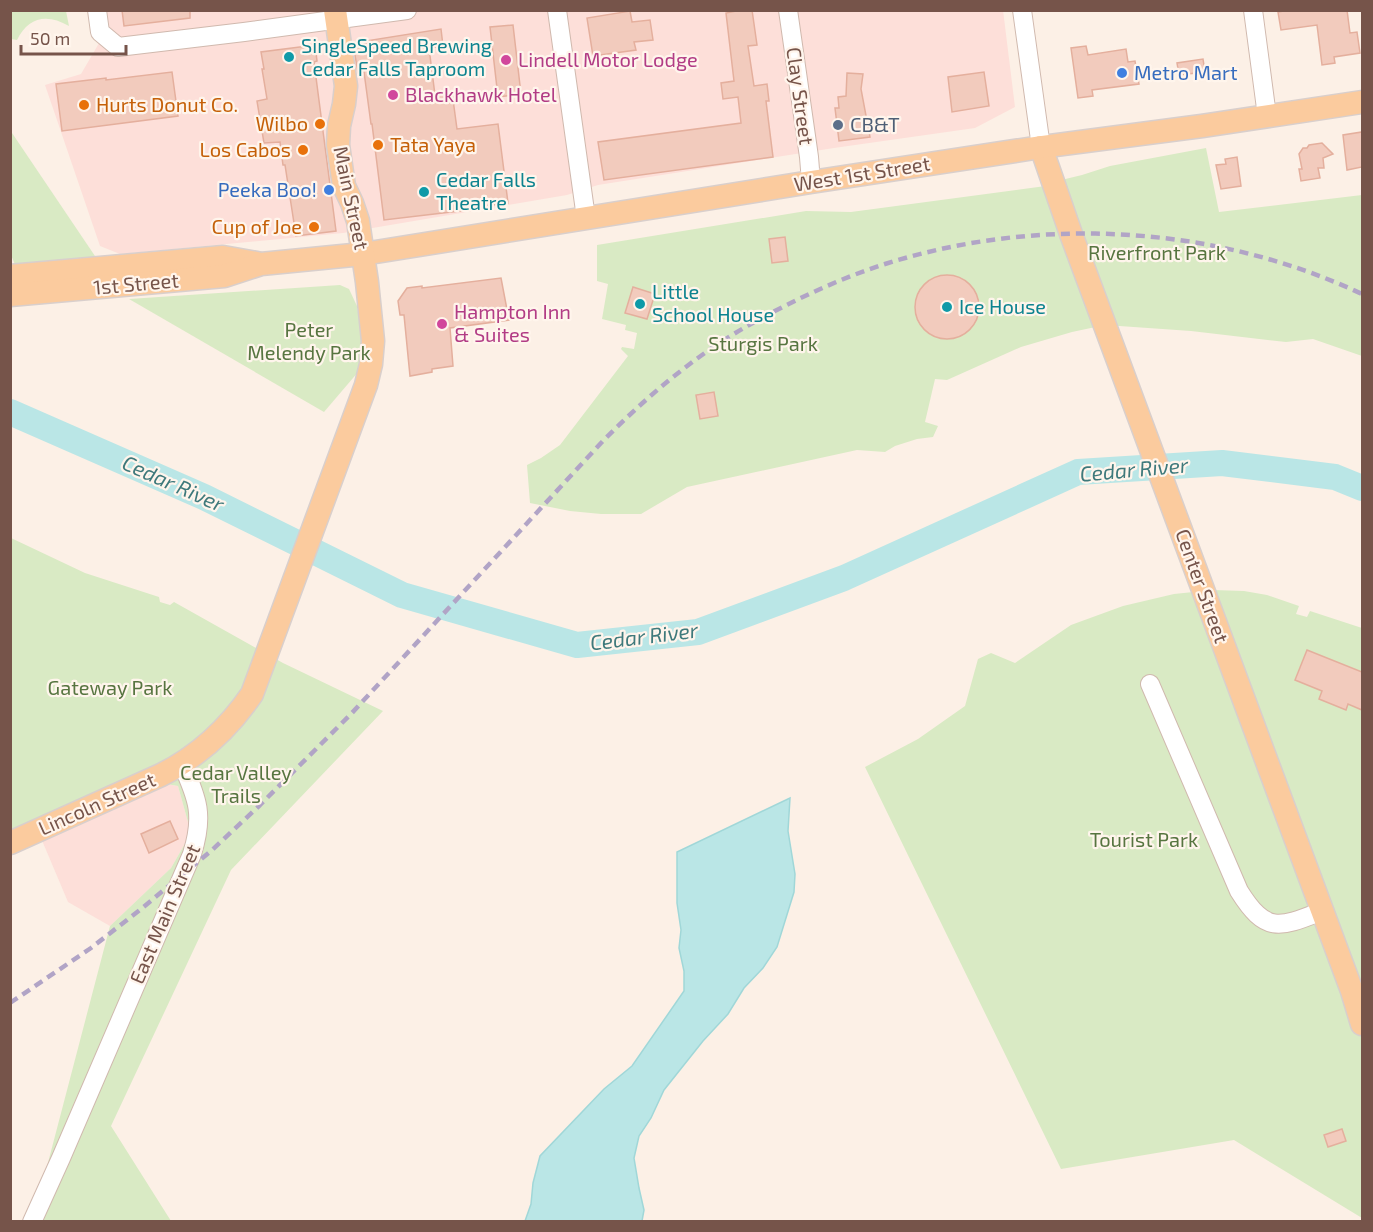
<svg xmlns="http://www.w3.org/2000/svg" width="1373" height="1232" font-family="'Exo 2',sans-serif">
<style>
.commercial{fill:#fddfd9}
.green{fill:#d9eac4}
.water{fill:#bae6e6;stroke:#a0d7d8;stroke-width:1.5}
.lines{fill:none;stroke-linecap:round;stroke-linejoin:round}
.river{stroke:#bae6e6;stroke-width:26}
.building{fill:#f2cbbd;stroke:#e4af9d;stroke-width:1.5}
.minor-casing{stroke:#d0b9ae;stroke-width:20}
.major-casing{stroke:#d9cfcc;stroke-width:25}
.minor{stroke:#fff;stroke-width:18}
.major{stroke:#fbcb9e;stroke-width:22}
.rail{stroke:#b1a4c6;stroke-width:4.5;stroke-dasharray:9 6;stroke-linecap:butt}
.culture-dot{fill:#0f9aa8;stroke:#fff5ec;stroke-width:2}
.hotel-dot{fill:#d1479c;stroke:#fff5ec;stroke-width:2}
.shop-dot{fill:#3f7fe0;stroke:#fff5ec;stroke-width:2}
.food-dot{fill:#e8710a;stroke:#fff5ec;stroke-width:2}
.service-dot{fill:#5c6f8a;stroke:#fff5ec;stroke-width:2}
.labels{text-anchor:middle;stroke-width:4.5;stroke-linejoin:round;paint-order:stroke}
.culture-label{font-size:20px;fill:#0d838f;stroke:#fff5ec;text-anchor:start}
.hotel-label{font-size:20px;fill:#b23c85;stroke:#fff5ec;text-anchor:start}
.shop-label{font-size:20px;fill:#366cbe;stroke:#fff5ec;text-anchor:start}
.street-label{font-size:20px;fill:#76544a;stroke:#fff5ec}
.food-label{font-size:20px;fill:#c56008;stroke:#fff5ec;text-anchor:end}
.service-label{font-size:20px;fill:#4e5e75;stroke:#fff5ec;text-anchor:start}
.park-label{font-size:20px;fill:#577540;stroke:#fff5ec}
.water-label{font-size:21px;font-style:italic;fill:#3e797b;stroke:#fff5ec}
</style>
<rect width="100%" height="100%" fill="#fcf0e6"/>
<g class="commercial">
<polygon points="1003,10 1015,107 975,128 834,148 598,185 567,195 343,233 120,254 100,246 45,85 81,74 109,26 107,11"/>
<polygon points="149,781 178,786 191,833 171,868 110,926 68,902 38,831"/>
</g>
<g class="green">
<path d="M10,11H66L69,26C47,13 28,17 17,40L11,39Z"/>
<polygon points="10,130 99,262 19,274 11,255"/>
<polygon points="1206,148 1219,212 1362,195 1362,356 1313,339 1286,342 1191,331 1105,325 1072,332 1021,347 947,380 935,379 925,422 938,426 933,437 917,439 895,446 885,452 857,450 687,487 641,514 601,514 570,511 530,503 527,465 541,458 560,445 628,356 621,349 622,347 634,349 637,333 625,330 626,325 602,319 608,284 597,281 597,245 806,211 851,212 1053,185 1053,182 1082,175 1110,166"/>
<polygon points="340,285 349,289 357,306 363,343 359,371 324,412 129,299"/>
<polygon points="11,538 85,573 159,597 160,602 170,605 174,602 283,663 383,711 231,870 111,1126 171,1221 34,1222 33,1220 110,926 171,868 191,833 178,786 149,781 11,843"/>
<polygon points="1213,590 1244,591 1267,595 1299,606 1296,614 1307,617 1310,611 1362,628 1362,1218 1234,1140 1061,1169 865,767 918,739 965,706 978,659 991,653 1015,663 1071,625 1123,606 1174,594"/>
</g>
<polygon class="water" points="790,798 788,831 795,874 794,892 777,947 763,968 744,988 728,1014 703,1041 664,1090 651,1118 639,1136 634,1158 639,1188 644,1210 642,1221 525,1221 531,1204 533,1183 540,1156 604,1089 632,1066 684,991 684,971 679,948 681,930 677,903 677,852"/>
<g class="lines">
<polyline class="river" points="10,412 204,497 402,595 577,645 698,632 844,578 1078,472 1222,463 1335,477 1362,488"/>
</g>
<g class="building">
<polygon points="122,10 190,10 190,18 124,26"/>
<polygon points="741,10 752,10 757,45 748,46 754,86 767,84 769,101 766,101 773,157 604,180 598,142 741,123 738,97 723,99 721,83 734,81 726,13"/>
<polygon points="1289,10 1347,10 1350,33 1357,32 1360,53 1334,57 1335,63 1322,65 1317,25 1281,30 1278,12"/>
<polygon points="630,11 632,22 650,20 653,40 634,42 636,50 593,56 587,18"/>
<polygon points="513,25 521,94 498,97 490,27"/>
<polygon points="441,29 443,46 429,48 435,95 452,92 457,129 498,124 508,203 468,208 468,210 384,220 372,124 371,124 364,72 358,73 353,43"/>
<polygon points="315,45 317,61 314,62 336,231 296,236 285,165 283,165 280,142 264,143 257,101 267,99 262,69 264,69 261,52"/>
<polygon points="1086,46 1088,55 1126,49 1128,62 1135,61 1139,84 1092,90 1093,96 1078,98 1071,48"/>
<polygon points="1203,59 1205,72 1179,75 1177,63"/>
<polygon points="172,72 178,116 62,131 56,84 106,78 106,80"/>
<polygon points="984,72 989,106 952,112 948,77"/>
<polygon points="847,73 863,74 861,89 870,137 839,141 835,108 839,108 838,97 846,96"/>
<polygon points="1362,132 1362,167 1347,170 1343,135"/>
<polygon points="1322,143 1333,154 1323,158 1324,168 1318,168 1320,178 1301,181 1299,169 1302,169 1299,154 1303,148 1307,148 1309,145"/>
<polygon points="1237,157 1241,186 1221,189 1216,165 1226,164 1225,159"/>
<polygon points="785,237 788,261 772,263 769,239"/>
<circle cx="947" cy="307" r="32"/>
<polygon points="501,278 509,320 450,328 453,366 432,369 432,372 410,376 404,315 400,315 398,301 407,288 422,286 422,288"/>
<polygon points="633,287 655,294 647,319 625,313"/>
<polygon points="714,392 718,416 700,419 696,395"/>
<polygon points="1307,650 1362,672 1362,710 1348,704 1346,710 1319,699 1322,691 1295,680"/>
<polygon points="170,821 178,839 149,853 141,834"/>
<polygon points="1342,1129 1346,1141 1328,1147 1324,1135"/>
</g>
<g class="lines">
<g class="minor-casing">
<g id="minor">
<polyline points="97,10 100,32 118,47 244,32 407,10"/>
<polyline points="557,10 586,218"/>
<polyline points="788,10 809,157 811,182"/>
<polyline points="1022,10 1041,147"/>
<polyline points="1253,10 1267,116"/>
<path d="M1150,684L1239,891C1266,934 1279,928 1322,911"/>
<path d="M32,1222L61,1158L192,854C204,816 198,799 182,764"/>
</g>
</g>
<g class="major-casing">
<g id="major">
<polyline points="1041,147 1071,234 1352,991 1362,1024"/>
<polyline points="10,276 223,257 257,263"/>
<polyline points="10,295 224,276 261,264 363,254 811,182 1041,147 1202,126 1362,102"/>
<path d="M10,843L161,775C199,756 228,729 252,694L366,385L371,364L373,341L367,282L358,221L352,203L344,186L338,145L339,126L344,104L346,86L335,10"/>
</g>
</g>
<use href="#minor" class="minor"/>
<use href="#major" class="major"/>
<path class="rail" d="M10,1003L91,948L141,909L211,851L260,805L351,714L601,443C645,398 694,356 749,325C792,301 838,279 885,264C1040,215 1215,225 1362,294"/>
</g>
<g class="culture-dot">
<circle cx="289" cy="57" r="6"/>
<circle cx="424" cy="192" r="6"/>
<circle cx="640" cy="304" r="6"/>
<circle cx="947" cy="307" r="6"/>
</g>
<g class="hotel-dot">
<circle cx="506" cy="60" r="6"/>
<circle cx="393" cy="95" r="6"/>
<circle cx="442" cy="324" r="6"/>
</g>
<g class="shop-dot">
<circle cx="1122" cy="73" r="6"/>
<circle cx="329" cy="190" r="6"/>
</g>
<g class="food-dot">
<circle cx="84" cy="105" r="6"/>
<circle cx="320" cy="124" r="6"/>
<circle cx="378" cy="145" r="6"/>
<circle cx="303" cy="150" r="6"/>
<circle cx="314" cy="227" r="6"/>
</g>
<circle class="service-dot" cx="838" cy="125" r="6"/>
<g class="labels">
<g class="culture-label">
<text x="301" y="53">SingleSpeed Brewing<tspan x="301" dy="23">Cedar Falls Taproom</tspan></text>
<text x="436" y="187">Cedar Falls<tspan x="436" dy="23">Theatre</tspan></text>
<text x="652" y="299">Little<tspan x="652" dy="23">School House</tspan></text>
<text x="959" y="314">Ice House</text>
</g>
<g class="hotel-label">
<text x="518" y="67">Lindell Motor Lodge</text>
<text x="405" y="102">Blackhawk Hotel</text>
<text x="454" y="319">Hampton Inn<tspan x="454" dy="23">&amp; Suites</tspan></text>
</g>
<g class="shop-label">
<text x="1134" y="80">Metro Mart</text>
<text x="317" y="197" text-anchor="end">Peeka Boo!</text>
</g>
<g class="street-label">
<text transform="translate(800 96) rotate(82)" y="7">Clay Street</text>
<text transform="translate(862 174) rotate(-9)" y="7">West 1st Street</text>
<text transform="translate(351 198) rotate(78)" y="7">Main Street</text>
<text transform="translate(136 284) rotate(-5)" y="7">1st Street</text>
<text transform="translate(1202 586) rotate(70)" y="7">Center Street</text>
<text transform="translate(97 804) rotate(-24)" y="7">Lincoln Street</text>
<text transform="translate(165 914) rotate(-67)" y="7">East Main Street</text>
</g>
<g class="food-label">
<text x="96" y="112" text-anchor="start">Hurts Donut Co.</text>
<text x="308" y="131">Wilbo</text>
<text x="390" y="152" text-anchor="start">Tata Yaya</text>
<text x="291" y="157">Los Cabos</text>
<text x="302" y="234">Cup of Joe</text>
</g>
<g class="service-label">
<text x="850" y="132">CB&amp;T</text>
</g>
<g class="park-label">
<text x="1157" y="260">Riverfront Park</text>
<text x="309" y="337">Peter<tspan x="309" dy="23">Melendy Park</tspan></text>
<text x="763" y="351">Sturgis Park</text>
<text x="110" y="695">Gateway Park</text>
<text x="236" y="780">Cedar Valley<tspan x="236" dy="23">Trails</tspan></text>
<text x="1144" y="847">Tourist Park</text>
</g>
<g class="water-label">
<text transform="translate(1134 470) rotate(-5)" y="7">Cedar River</text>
<text transform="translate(173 484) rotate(24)" y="7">Cedar River</text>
<text transform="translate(644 637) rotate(-7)" y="7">Cedar River</text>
</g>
</g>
<rect width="1373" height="1232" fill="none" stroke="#76544a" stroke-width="24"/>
<path d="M21 45v9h105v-9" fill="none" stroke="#76544a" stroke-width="3"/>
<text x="30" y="45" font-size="18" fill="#76544a" stroke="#fff5ec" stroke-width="4.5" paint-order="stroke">50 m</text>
</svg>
